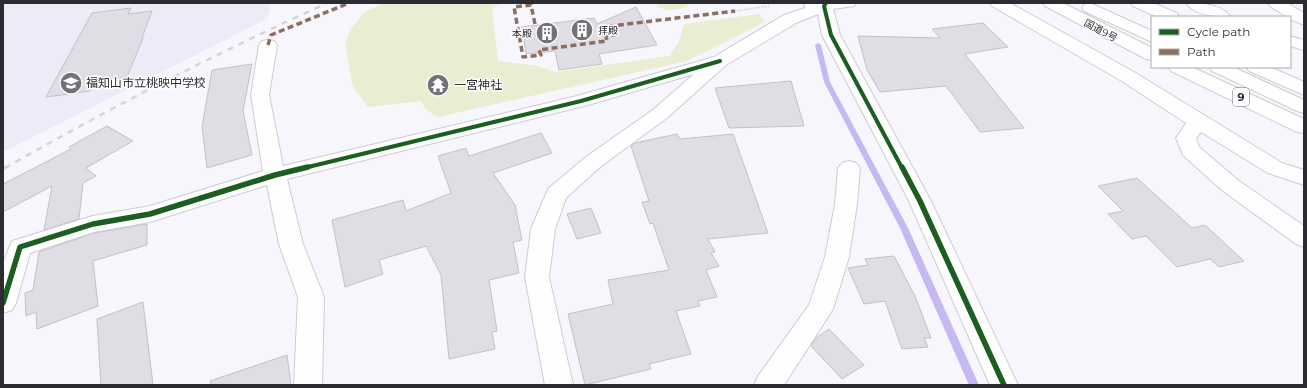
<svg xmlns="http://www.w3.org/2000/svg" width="1307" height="388" font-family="Montserrat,'Noto Sans JP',sans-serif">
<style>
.built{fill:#eeebf8}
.green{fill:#eaedd1}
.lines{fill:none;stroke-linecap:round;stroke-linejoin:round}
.stream{fill:#c6b8f2;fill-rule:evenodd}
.building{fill:#dfdee4;stroke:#c2c1c7}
.minor-casing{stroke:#cdccd1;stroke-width:2}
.highway-casing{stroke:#cdccd1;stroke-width:2}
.path{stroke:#d6d6d9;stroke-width:2;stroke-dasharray:1.5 1.5;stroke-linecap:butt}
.minor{fill:#fefeff;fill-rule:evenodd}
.highway{fill:#fefeff;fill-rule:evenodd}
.rail-far1{stroke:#d5d5d7;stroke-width:2.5;stroke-dasharray:6 6;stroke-linecap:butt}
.rail{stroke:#d5d5d7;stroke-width:3.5;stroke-dasharray:8 8;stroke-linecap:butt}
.quiet{stroke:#8d6e63;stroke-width:3.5;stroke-dasharray:6 3.5;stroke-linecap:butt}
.cycleway-far1-casing{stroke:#fff;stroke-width:6}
.cycleway-casing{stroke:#fff;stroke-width:8}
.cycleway-far1{stroke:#1b5e20;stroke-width:4}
.cycleway{stroke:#1b5e20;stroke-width:5.5}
.labels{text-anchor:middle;stroke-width:3;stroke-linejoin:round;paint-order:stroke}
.far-poi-label{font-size:10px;fill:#2c2b31;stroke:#fff;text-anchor:start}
.far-street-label{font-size:10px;fill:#2c2b31;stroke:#fff}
.shield{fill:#fff;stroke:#6b6b6f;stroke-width:1}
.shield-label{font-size:11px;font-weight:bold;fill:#2c2b31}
.poi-label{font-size:12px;fill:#2c2b31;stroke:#fff;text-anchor:start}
</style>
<rect width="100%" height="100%" fill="#f7f6fc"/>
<polygon class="built" points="3,3 272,3 267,19 3,152"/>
<g class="green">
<polygon points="384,3 500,3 492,9 498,61 538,66 555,72 669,56 679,42 684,24 759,14 765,22 687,61 438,117 426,110 421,101 368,107 353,87 345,44 351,28 365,12"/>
<path d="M657,3H685L689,6C677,10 668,13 657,6Z"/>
</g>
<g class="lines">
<polygon class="stream" points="818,43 821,45 830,82 908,228 979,385 969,385 900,228 824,82 815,45"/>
</g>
<g class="building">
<polygon points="636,7 657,45 599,54 602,64 559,70 555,51 526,54 522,27 594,18 597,24"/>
<polygon points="131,8 128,14 152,11 142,38 143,38 127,77 95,81 90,91 46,97 92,13"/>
<polygon points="983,23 1008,47 965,54 1024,128 980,132 946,86 880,92 867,70 858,36 940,38 932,29"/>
<polygon points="252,64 243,111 252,155 207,168 202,127 212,70"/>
<polygon points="791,81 804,126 729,128 715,88"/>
<polygon points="107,126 133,141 86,168 96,176 83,183 79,219 44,230 52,186 3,212 3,184 71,149 69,147"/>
<polygon points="541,133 552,153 493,173 515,205 522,240 513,242 519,273 489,280 497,331 492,332 495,349 449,359 441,275 426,246 379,260 383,274 345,287 332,220 403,200 406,211 451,193 438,156 466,148 469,156"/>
<polygon points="677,134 680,139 733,134 768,233 708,239 715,252 711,253 719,266 706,270 717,297 698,301 700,306 676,311 691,354 649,364 651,369 585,385 568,314 613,304 608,280 669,270 653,223 650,224 642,202 649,201 631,146 635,143"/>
<polygon points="1137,178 1192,228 1205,225 1244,261 1219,267 1210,259 1177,267 1146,236 1132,239 1108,214 1123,211 1098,186"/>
<polygon points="591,208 601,233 577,239 567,214"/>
<polygon points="147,224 147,245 93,261 98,306 37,329 36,312 26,316 25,293 33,290 39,252 94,233"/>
<polygon points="894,256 915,296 931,338 924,338 928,347 902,349 885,301 864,304 848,268 868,265 865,259"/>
<polygon points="143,302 153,385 101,385 97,319"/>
<polygon points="829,329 864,365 842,379 811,346 817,337"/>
<polygon points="287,355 291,385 211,385 210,381"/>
</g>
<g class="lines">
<g class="minor-casing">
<g id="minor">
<polygon points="806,3 856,3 854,6 833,9 840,35 931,201 1018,385 990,385 909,201 822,35 818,14 796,23 726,65 668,117 600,167 566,198 555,229 549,277 573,385 545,385 525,277 531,229 546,194 549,188 586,157 654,109 694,74 588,105 287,179 303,244 324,297 322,385 294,385 298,297 279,244 267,185 150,222 94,232 30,253 16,303 12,310 3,313 3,263 12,241 93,216 150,206 263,171 251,95 259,45 262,41 268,40 274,41 277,45 269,95 283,166 577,96 714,57 784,15 805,8 804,6"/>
<polygon points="990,3 1010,3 1134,72 1282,163 1304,170 1304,185 1268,173 1201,132 1196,138 1199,147 1239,181 1304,226 1304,247 1296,244 1223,191 1183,155 1176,138 1186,123 1120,80 992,6"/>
<path d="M1186,3C1200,3 1222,4 1231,17C1217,17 1195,16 1186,3Z"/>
<polygon points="1268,3 1287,3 1304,13 1304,25 1290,19 1290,17 1287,17 1270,6"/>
<polygon points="1290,36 1304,40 1304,50 1290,46"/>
<polygon points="849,161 856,163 860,168 857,204 849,257 833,309 784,385 754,385 758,376 809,305 825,257 835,204 838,168 842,163"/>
</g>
</g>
<g class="highway-casing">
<g id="highway">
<polygon points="1043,3 1063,3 1152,48 1152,60 1146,59 1045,6"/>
<polygon points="1090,3 1152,31 1152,42 1084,11 1082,8 1084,5"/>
<polygon points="1131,3 1153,3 1177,13 1179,17 1157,17 1133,6"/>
<polygon points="1168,67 1192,67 1304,119 1304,133 1297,132 1171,71"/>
<polygon points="1209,67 1233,67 1304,100 1304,113 1297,111 1212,71"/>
<polygon points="1246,67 1270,67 1304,82 1304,95 1249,71"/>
</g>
</g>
<polyline class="path" points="735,11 770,6"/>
<use href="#minor" class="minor"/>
<use href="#highway" class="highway"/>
<path class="rail-far1" d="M5,168C110,108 217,53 327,3"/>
<polyline class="rail" points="3,169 6,167"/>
<g class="quiet">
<polyline points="535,24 531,5 514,7 523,57 541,55 539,50 607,41 606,36 614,35 611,26 735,11"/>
<polyline points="268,45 271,35 349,3"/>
</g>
<g class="cycleway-far1-casing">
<g id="cycleway-far1">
<polyline points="826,3 824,6 831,35 902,168"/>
<polyline points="304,168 581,101 720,61"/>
</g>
</g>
<g class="cycleway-casing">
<g id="cycleway">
<polyline points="902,167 920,201 1004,385"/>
<polyline points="3,303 20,247 93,224 150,214 275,175 308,167"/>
</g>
</g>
<use href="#cycleway-far1" class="cycleway-far1"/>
<use href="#cycleway" class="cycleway"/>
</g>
<defs>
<g id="building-disc" transform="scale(1.15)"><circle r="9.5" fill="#737278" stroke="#fff"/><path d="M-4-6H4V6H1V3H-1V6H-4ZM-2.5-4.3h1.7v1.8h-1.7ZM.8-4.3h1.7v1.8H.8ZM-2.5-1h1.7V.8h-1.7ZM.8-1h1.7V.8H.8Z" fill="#fff"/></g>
<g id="school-disc" transform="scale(1.15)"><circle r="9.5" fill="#737278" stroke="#fff"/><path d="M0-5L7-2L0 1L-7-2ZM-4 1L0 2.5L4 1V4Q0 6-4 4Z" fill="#fff"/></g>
<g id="temple-disc" transform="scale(1.15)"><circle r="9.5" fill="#737278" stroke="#fff"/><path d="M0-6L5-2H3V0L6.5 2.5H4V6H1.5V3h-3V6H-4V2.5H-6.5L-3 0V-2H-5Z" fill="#fff"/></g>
</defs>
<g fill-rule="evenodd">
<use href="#building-disc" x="582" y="30"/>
<use href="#building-disc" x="547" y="33"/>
<use href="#school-disc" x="71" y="83"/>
<use href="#temple-disc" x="438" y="85"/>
</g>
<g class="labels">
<g class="far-poi-label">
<text x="598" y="34">拝殿</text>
<text x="532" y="37" text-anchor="end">本殿</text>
</g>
<g class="far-street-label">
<text transform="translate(1101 30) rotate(28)" y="4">国道9号</text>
</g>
<rect class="shield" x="1233" y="88" width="16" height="18" rx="3"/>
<g class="shield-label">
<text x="1241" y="101">9</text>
</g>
<g class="poi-label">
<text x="86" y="87">福知山市立桃映中学校</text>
<text x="454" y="89">一宮神社</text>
</g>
</g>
<rect width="1307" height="388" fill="none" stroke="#2c2b31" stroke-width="8"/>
<rect x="1151" y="16" width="140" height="52" fill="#ffffff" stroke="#abaaad"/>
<rect x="1159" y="29" width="20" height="6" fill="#1b5e20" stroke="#abaaad"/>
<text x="1187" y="36" font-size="12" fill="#2c2b31">Cycle path</text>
<rect x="1159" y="49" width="20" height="6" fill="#8d6e63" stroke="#abaaad"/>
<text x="1187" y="56" font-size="12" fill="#2c2b31">Path</text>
</svg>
